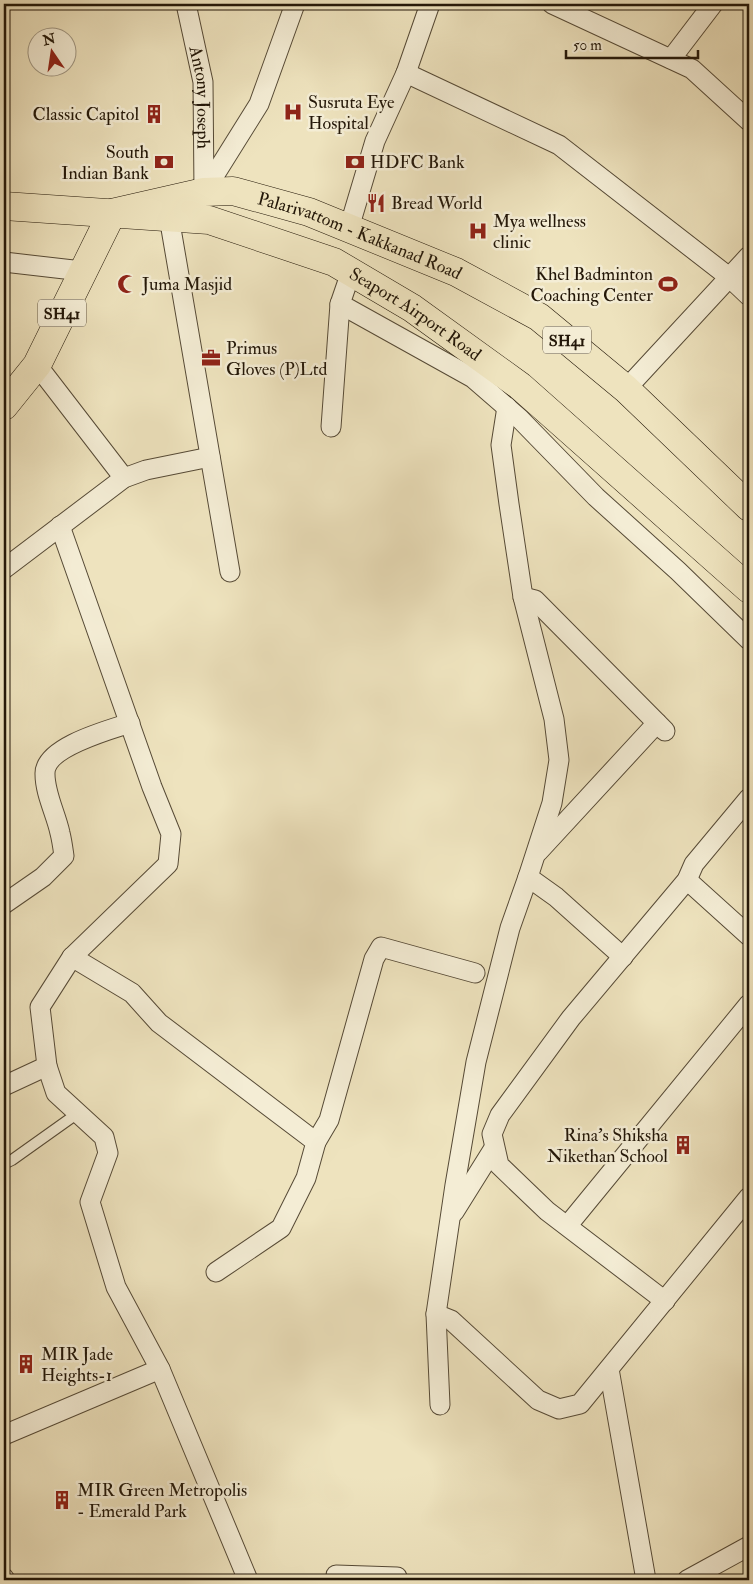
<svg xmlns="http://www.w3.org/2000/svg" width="753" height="1584" font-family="'IM FELL Double Pica',serif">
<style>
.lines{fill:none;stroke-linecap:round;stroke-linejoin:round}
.service-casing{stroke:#564a36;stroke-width:12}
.minor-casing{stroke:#564a36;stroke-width:21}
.primary-casing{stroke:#231708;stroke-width:29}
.service{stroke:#f4edd5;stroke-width:10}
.minor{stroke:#f4edd5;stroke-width:19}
.primary{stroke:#eee3be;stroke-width:28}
.labels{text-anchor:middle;stroke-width:5;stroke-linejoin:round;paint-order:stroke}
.shield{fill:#f4edd5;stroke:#625746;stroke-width:1}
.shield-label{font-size:16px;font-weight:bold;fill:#231708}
.street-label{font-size:18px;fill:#231708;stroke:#f4edd5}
.poi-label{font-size:18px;fill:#231708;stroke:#f4edd5;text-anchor:start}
</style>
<rect width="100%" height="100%" fill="#eee3be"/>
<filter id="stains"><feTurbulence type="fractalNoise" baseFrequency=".004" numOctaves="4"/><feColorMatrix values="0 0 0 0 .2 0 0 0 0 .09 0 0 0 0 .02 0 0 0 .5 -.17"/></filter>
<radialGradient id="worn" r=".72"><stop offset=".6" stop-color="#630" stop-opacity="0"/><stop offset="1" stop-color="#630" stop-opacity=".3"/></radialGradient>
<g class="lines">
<g class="service-casing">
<polyline id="service" points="4,1164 12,1160 78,1113"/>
</g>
<g class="minor-casing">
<g id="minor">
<path id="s1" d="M186,4L203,82L204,192"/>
<polyline points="552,4 692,69 749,121"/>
<polyline points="671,59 713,4"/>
<polyline points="406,73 559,145 729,277 749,296"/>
<polyline points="204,192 259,104 295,4"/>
<polyline points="169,217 230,572"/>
<polyline points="349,228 375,141 406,73 430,4"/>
<polyline points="4,262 82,271"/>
<polyline points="351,272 340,304 473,378 519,418 596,497 678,571 749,640"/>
<polyline points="37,365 124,478"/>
<polyline points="626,389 749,256"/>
<polyline points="507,407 501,445 509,504 523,597 554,719 559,760 552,803 528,877 556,897 623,957"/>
<polyline points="331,427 340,304"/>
<polyline points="60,526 152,787 171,834 168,864 72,957 40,1007 47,1066 56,1093 104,1137 108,1153 90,1202 116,1287 160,1369 248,1580"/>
<polyline points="4,569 124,478 146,470 210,457"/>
<polyline points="523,597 535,600 665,731"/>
<polyline points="538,852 657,723"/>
<polyline points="687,880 749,936"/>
<path d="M4,904L43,877L64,856C63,849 62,841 60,833C56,814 45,794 45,774C44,747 109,730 130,723"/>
<polyline points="72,957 132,993 159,1023 316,1142 306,1178 281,1228 216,1272"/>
<polyline points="4,1086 47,1066"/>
<polyline points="316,1142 329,1120 374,959 381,947 475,973"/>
<polyline points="454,1212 494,1148"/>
<polyline points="568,1225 749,1004"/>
<polyline points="665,1301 547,1211 499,1165 492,1134 500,1115 571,1018 687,880 694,864 749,798"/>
<polyline points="436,1314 451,1320 538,1400 559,1409 580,1404 749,1197"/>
<polyline points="609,1369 646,1580"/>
<polyline points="440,1405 436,1314 455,1185 476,1062 510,928 528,877"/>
<polyline points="4,1435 160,1369"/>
<polyline points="336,1575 397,1577 398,1580"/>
<polyline points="4,1578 5,1580"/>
<polyline points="687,1580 749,1546"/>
</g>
</g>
<g class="primary-casing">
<g id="primary">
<path id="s2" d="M4,206L209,220L334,262L412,308L520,386L749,589"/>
<path id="s3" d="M4,406L37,365L112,213L204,192L233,191L309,212L456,272L539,317L626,389L749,507"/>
</g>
</g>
<use href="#service" class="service"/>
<use href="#minor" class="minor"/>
<use href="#primary" class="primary"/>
</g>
<defs>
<g id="hospital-bare" transform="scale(1.5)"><path d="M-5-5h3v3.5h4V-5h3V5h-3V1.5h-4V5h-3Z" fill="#8f2418" stroke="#f4edd5" stroke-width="2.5" paint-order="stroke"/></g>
<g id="building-bare" transform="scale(1.5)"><path d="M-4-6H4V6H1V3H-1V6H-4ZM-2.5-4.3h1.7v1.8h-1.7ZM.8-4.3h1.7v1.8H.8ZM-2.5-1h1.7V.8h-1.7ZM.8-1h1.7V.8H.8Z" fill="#8f2418" stroke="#f4edd5" stroke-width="2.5" paint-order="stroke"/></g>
<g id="bank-bare" transform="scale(1.5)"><path d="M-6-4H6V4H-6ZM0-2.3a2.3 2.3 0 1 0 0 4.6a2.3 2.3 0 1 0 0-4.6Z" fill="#8f2418" stroke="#f4edd5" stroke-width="2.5" paint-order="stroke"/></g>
<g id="restaurant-bare" transform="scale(1.5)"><path d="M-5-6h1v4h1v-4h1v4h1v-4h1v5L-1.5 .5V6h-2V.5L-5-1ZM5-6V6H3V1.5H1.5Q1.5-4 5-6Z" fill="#8f2418" stroke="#f4edd5" stroke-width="2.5" paint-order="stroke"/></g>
<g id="mosque-bare" transform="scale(1.5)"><path d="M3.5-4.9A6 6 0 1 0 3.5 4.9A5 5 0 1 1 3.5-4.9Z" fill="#8f2418" stroke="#f4edd5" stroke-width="2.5" paint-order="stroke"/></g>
<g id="stadium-bare" transform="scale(1.5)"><path d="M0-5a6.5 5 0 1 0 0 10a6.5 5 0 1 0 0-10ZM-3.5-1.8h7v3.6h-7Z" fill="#8f2418" stroke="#f4edd5" stroke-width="2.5" paint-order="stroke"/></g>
<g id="office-bare" transform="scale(1.5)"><path d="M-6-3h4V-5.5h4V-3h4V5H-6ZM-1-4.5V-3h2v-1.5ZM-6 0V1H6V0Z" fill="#8f2418" stroke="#f4edd5" stroke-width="2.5" paint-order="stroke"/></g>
</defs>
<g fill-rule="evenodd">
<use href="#hospital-bare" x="293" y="112"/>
<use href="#building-bare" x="154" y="114"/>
<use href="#bank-bare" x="164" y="162"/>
<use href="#bank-bare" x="355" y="162"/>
<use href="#restaurant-bare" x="376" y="203"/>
<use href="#hospital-bare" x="478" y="231"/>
<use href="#mosque-bare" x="127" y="284"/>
<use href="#stadium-bare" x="668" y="284"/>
<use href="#office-bare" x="211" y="358"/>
<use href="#building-bare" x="683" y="1145"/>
<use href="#building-bare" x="26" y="1364"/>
<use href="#building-bare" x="62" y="1500"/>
</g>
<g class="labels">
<g class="shield">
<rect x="38" y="299.5" width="48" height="27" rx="4"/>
<rect x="543" y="326.5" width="48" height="27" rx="4"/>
</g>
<g class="shield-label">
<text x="62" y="319">SH41</text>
<text x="567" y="346">SH41</text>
</g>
<g class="street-label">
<text dy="6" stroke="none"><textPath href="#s1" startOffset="95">Antony Joseph</textPath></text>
<text dy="6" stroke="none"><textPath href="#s3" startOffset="480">Palarivattom - Kakkanad Road</textPath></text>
<text dy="6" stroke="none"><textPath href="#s2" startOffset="434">Seaport Airport Road</textPath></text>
</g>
<g class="poi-label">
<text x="308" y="108">Susruta Eye<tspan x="308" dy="21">Hospital</tspan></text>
<text x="139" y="120" text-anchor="end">Classic Capitol</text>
<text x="149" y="158" text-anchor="end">South<tspan x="149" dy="21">Indian Bank</tspan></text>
<text x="370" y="168">HDFC Bank</text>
<text x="391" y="209">Bread World</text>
<text x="493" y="227">Mya wellness<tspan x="493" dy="21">clinic</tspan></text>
<text x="653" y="280" text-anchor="end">Khel Badminton<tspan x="653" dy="21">Coaching Center</tspan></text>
<text x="142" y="290">Juma Masjid</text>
<text x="226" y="354">Primus<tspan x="226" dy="21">Gloves (P)Ltd</tspan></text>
<text x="668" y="1141" text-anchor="end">Rina's Shiksha<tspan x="668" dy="21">Nikethan School</tspan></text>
<text x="41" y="1360">MIR Jade<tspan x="41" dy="21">Heights-1</tspan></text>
<text x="77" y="1496">MIR Green Metropolis<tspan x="77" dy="21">- Emerald Park</tspan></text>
</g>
</g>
<rect width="753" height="1584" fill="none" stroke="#eee3be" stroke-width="20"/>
<rect x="5" y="5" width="743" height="1574" fill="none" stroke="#231708" stroke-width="2.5"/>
<rect x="10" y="10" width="733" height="1564" fill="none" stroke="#231708"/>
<g transform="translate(52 52) rotate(347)"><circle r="24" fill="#f4edd5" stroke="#a09783"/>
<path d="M0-4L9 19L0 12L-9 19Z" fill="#8f2418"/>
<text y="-8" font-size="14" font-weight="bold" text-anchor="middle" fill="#231708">N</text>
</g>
<path d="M566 50v8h132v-8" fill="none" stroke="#231708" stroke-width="2.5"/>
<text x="573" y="50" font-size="15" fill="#231708" stroke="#f4edd5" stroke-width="4" paint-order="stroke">50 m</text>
<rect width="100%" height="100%" filter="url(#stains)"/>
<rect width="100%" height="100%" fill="url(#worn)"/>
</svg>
